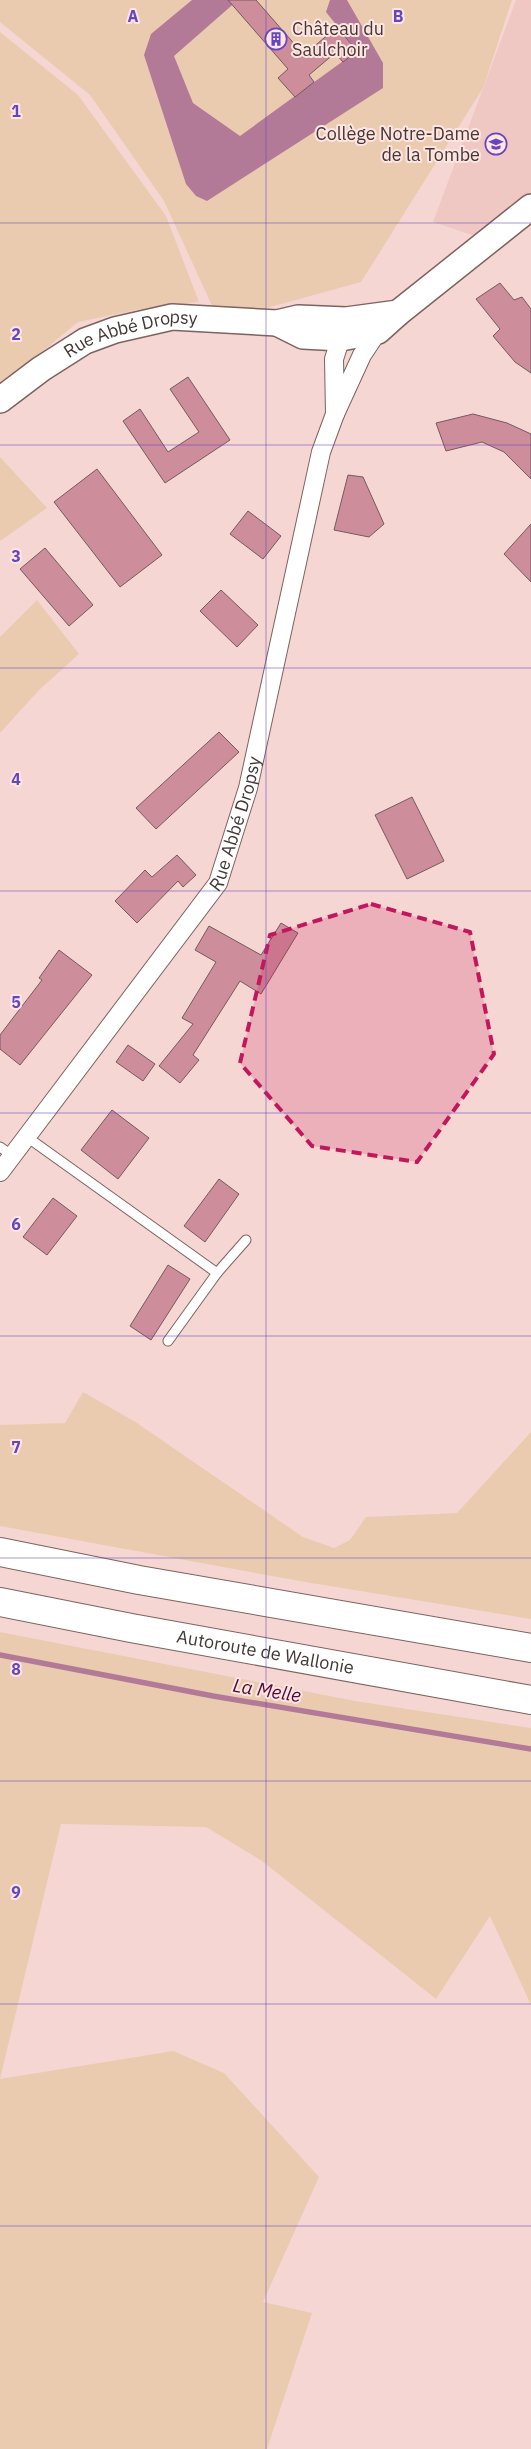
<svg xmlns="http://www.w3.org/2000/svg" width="531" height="2449" font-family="'IBM Plex Sans',sans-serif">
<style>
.built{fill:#efc8c4}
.green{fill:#eacbb0}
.water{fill:#b37a98}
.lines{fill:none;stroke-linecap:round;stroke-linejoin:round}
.stream{stroke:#b37a98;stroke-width:5.5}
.building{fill:#ce8d9b;stroke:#745a5f}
.lane-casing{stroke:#7d625f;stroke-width:11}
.street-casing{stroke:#7d625f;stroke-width:20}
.secondary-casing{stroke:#7d625f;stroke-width:28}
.highway-casing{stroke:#7d625f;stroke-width:30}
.lane{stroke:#fff;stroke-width:9}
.street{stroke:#fff;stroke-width:18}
.secondary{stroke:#fff;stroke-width:25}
.highway{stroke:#fff;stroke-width:28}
.marked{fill:#c2185b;fill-opacity:0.2;stroke:#c2185b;stroke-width:4;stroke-dasharray:10 6;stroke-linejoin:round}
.grid{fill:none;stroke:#6347c0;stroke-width:1;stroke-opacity:0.55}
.labels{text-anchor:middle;stroke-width:4;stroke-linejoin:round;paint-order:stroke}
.poi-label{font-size:18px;fill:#433736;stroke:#ffe5e2;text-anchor:start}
.street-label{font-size:18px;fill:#433736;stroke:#ffe5e2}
.water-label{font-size:19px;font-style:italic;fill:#510a38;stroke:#ffe5e2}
.grid-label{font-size:16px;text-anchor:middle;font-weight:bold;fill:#6347c0;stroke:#ffe5e2;stroke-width:4;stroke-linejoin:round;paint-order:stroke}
</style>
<rect width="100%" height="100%" fill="#f6d6d3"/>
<polygon class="built" points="516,0 531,0 531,200 481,238 433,222"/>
<g class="green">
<polygon points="0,0 512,0 483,88 361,282 219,321 164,201 90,95 0,22"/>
<polygon points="0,32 78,95 166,216 199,302 136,310 78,322 0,386"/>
<polygon points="0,457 47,508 0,541"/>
<polygon points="37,600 79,654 39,690 0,733 0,637"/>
<polygon points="83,1392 134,1421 303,1537 334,1548 350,1540 366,1517 457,1513 531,1432 531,1619 305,1582 0,1526 0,1425 65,1423"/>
<polygon points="0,1632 355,1701 531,1728 531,2005 490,1916 436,1999 262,1861 206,1827 61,1824 0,2079 173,2051 224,2073 319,2177 263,2302 312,2313 267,2449 0,2449"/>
</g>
<polygon class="water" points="192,0 238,0 174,56 193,103 240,136 357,51 326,12 330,0 347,0 383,63 383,88 207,201 196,196 186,184 144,55 151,34"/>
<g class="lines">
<polyline class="stream" points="0,1655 213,1696 531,1749"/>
</g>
<g class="building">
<polygon points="228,0 256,0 304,55 337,27 357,51 343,62 335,53 309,75 314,82 295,97 278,78 288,69"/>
<polygon points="500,283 514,300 522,297 531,309 531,373 515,362 493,336 500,329 476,299"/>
<polygon points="188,377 230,440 165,483 123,421 140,409 168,452 199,432 170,389"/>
<polygon points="473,414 507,423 531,434 531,479 504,452 482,442 446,451 436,423"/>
<polygon points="97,469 162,555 120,587 54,502"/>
<polygon points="348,475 363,477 384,524 369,537 334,530"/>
<polygon points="248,511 281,536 263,559 230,534"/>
<polygon points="531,524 531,582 504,554"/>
<polygon points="45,548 93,605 69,626 20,569"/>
<polygon points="221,590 258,625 237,647 200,611"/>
<polygon points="219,732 239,752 156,829 136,808"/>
<polygon points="412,797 444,861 407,879 375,815"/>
<polygon points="177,855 196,875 183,887 178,881 137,923 115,901 145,870 152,877"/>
<polygon points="281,923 298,933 261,994 240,981 193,1055 199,1060 180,1083 159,1066 193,1024 182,1018 216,962 195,950 209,926 261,955"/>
<polygon points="59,950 92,975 20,1065 0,1049 0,1035 42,980 39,978"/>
<polygon points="128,1045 155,1064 143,1081 116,1062"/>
<polygon points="112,1110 149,1138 118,1179 81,1150"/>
<polygon points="219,1179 239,1194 205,1242 184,1226"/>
<polygon points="53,1198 77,1216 47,1255 23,1237"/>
<polygon points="168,1265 190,1279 151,1340 130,1326"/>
</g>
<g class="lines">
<g class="lane-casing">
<g id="lane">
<polyline points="27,1137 217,1273 168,1341"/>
<polyline points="0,1147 13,1156"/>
<polyline points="217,1273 246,1240"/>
</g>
</g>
<g class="street-casing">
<g id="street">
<polyline points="344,328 334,359 335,414 362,355 378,331"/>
<path id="s1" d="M0,1172L218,883L248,788L321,452L335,414"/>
</g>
</g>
<g class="secondary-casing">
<g id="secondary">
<polyline points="277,323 303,336 341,338 378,331 398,313 531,207"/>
<path id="s2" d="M0,400L41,369L85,341L115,330L172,317L277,323L298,318L346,320L398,313"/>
</g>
</g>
<g class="highway-casing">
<g id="highway">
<polyline points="0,1552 139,1580 531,1648"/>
<path id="s3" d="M0,1602L131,1628L531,1700"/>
</g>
</g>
<use href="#lane" class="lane"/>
<use href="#street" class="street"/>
<use href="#secondary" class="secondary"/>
<use href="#highway" class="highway"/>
</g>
<path class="marked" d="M371,904L470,932L494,1054L417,1162L312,1146L240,1063L270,935Z"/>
<path class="grid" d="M266,0V2449M0,223H531M0,445H531M0,668H531M0,891H531M0,1113H531M0,1336H531M0,1558H531M0,1781H531M0,2004H531M0,2226H531"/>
<defs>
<g id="building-ring" transform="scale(1.125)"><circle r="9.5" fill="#ffe5e2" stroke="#6347c0" stroke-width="1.5"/><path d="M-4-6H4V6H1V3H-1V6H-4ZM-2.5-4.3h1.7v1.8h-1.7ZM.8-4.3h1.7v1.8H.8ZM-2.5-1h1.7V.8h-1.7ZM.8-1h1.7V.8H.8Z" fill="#6347c0"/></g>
<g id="school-ring" transform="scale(1.125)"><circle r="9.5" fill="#ffe5e2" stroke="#6347c0" stroke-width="1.5"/><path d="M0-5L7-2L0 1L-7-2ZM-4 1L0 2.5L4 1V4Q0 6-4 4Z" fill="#6347c0"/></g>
</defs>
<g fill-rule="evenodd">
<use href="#building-ring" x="276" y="39"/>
<use href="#school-ring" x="496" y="144"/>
</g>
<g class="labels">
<g class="poi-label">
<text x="292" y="35">Château du<tspan x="292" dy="21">Saulchoir</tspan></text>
<text x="480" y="140" text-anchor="end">Collège Notre-Dame<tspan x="480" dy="21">de la Tombe</tspan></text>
</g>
<g class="street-label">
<text dy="6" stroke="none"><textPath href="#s2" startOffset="150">Rue Abbé Dropsy</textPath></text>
<text dy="6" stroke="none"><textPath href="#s1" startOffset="424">Rue Abbé Dropsy</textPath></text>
<text dy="6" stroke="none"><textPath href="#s3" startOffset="270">Autoroute de Wallonie</textPath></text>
</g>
<g class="water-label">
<text transform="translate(267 1690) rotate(9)" y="7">La Melle</text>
</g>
</g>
<g class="grid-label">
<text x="133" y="22">A</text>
<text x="398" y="22">B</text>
<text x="16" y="117">1</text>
<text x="16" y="340">2</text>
<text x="16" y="562">3</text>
<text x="16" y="785">4</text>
<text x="16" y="1008">5</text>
<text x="16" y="1230">6</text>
<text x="16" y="1453">7</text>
<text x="16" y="1675">8</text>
<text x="16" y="1898">9</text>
</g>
</svg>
